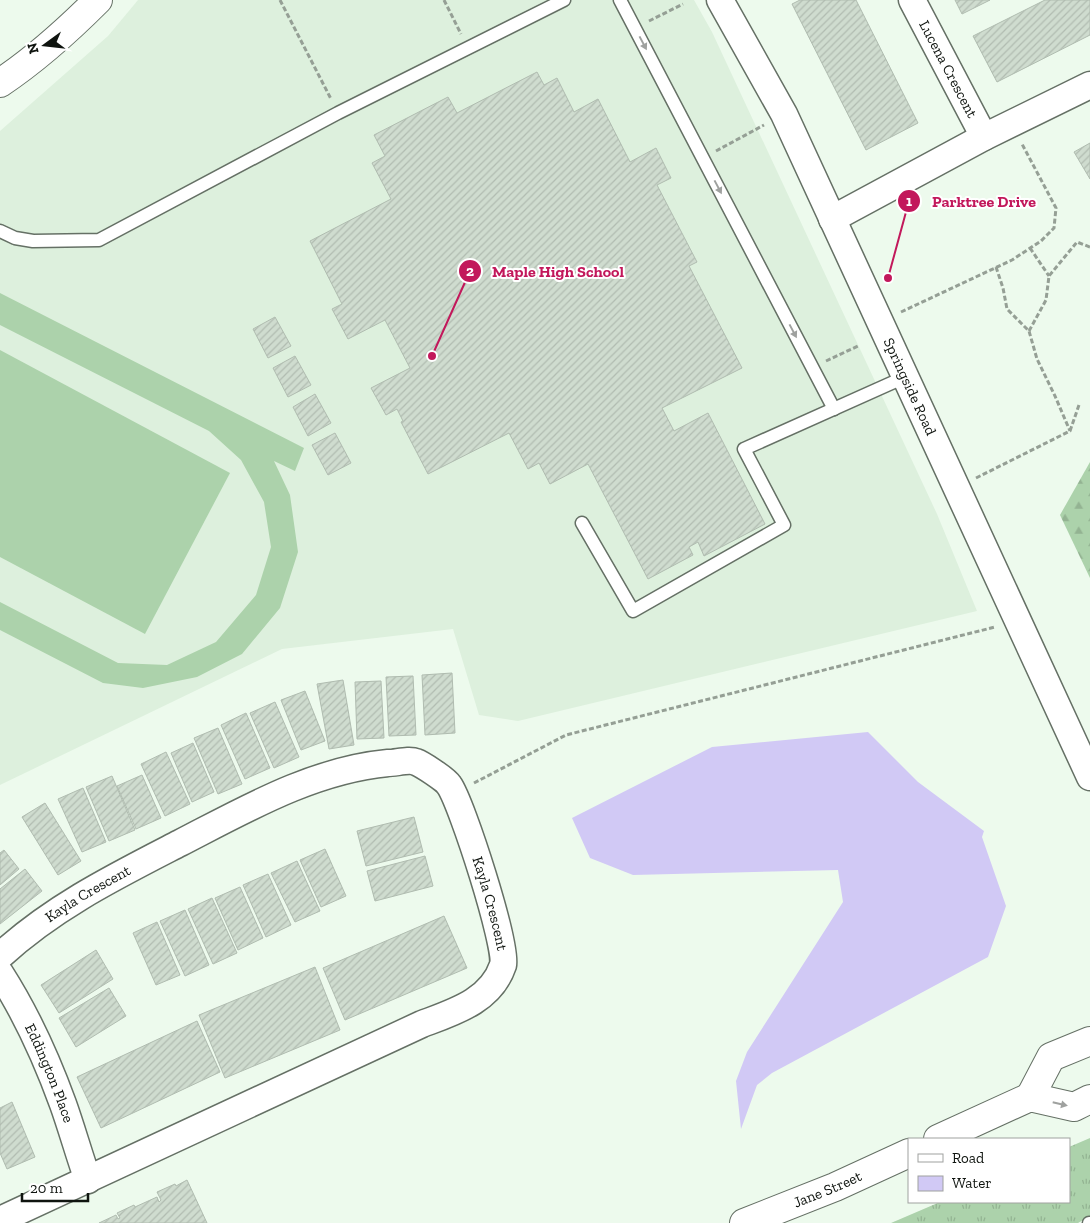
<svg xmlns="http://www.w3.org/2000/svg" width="1090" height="1223" font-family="'Zilla Slab',serif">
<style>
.built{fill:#ddf0dd}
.grass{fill:url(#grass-tufts)}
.forest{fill:url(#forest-firs)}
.pitch{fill:#acd2ab}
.water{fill:#d1c9f5}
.building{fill:url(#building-hatch);stroke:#b0bcb0}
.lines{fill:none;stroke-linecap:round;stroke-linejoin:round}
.lane-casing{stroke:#657065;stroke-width:15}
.street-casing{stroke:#657065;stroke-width:29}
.secondary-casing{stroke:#657065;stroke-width:30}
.path{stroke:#959f95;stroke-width:3;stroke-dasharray:5 2.5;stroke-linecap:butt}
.lane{stroke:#fff;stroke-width:12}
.street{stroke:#fff;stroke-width:26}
.secondary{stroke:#fff;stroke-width:28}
.oneway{fill:#9fa19f}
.labels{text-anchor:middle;stroke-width:4;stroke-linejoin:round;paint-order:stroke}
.street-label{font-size:15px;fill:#0f140f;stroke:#fff}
.leader{fill:none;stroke:#c2185b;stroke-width:2}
.callout-dot{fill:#c2185b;stroke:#fff;stroke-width:2}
.mark-label{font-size:15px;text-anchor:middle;font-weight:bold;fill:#fff}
.callout-label{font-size:16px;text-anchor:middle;font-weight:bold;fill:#c2185b;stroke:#fff;stroke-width:4;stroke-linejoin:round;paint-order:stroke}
</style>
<defs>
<pattern id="grass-tufts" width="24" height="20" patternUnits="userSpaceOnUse" patternTransform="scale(1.25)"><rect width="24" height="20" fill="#acd2ab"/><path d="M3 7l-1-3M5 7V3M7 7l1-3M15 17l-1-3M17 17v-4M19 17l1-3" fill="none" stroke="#93b392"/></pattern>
<pattern id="forest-firs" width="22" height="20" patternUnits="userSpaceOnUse" patternTransform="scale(1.25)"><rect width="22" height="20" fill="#acd2ab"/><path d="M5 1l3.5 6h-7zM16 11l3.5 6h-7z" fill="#93b392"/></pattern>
<pattern id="building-hatch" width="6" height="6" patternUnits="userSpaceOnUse" patternTransform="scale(1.25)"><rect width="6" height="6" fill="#cfdccf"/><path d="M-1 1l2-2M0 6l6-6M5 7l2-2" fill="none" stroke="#b1bcb1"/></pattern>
</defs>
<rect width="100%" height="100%" fill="#edfaed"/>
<polygon class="built" points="138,0 694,0 712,32 937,514 977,611 518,721 479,715 453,629 282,649 0,785 0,131 108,36"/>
<polygon class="grass" points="1090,1138 1090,1216 1078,1223 891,1223 940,1202 1069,1202 1069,1147"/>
<polygon class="forest" points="1090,462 1090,578 1060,515"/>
<g class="pitch">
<polygon points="0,293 304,448 295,471 274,461 290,495 298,552 280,608 242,654 197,677 143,688 103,683 0,630 0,602 118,663 167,665 216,642 256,595 271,547 264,502 241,460 209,431 0,325"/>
<polygon points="0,350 230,473 145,634 0,557"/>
</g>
<polygon class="water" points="868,732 918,782 984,831 982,837 1006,906 988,957 772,1073 757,1085 741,1129 736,1081 747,1052 843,902 838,870 633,875 590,858 572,818 712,747"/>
<g class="building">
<polygon points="800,0 856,0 918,123 866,150 792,4"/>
<polygon points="955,0 990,0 962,14"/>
<polygon points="1045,0 1090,0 1090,35 997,82 973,36"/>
<polygon points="537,72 544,85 557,78 574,112 598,99 630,162 656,148 671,178 657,185 697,262 689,266 742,368 662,408 674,431 708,413 765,524 704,556 698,542 689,547 693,555 648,579 588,464 550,484 539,463 528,469 509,433 428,474 401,422 403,421 397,409 386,415 371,388 410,368 385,320 348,339 332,309 342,304 310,241 391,199 372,163 385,156 374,135 448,97 457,113"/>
<polygon points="1090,143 1090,179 1074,152"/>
<polygon points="275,317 291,346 268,358 253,329"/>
<polygon points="295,356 311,385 288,397 273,368"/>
<polygon points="315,394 331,423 308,436 293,407"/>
<polygon points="335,433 351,463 328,475 312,445"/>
<polygon points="452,673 455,733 425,735 422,675"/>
<polygon points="413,676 416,735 389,736 386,677"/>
<polygon points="343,680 354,745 329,749 317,684"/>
<polygon points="381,681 384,738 357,739 355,682"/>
<polygon points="305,691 325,741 301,750 281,700"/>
<polygon points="275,702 299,757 274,768 250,713"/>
<polygon points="246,713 270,768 245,779 221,725"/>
<polygon points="218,728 242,784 218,794 194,738"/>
<polygon points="193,743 214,792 192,802 171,753"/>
<polygon points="166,752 190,804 165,816 141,764"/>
<polygon points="142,775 161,818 136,829 117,786"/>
<polygon points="112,776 135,830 109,841 86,787"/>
<polygon points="83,788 106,842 82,852 58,799"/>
<polygon points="45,803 81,861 58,875 22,817"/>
<polygon points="414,817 423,852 366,866 357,831"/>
<polygon points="325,849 346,896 321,907 300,860"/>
<polygon points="4,850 19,869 0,885 0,853"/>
<polygon points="425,856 433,886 375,901 367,871"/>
<polygon points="297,861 320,911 295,922 271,873"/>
<polygon points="25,869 42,891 0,924 0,889"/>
<polygon points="268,874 291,925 266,937 243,885"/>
<polygon points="240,887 263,938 238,950 215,898"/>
<polygon points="212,898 237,953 213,964 188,909"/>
<polygon points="185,910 209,965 185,976 160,921"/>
<polygon points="444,916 467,968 345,1020 323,968"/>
<polygon points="157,922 180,975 156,985 133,933"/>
<polygon points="96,950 113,979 59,1013 41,985"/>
<polygon points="315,967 340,1030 225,1078 199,1015"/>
<polygon points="109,988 126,1016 76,1047 59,1018"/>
<polygon points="197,1021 220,1072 101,1128 77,1077"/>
<polygon points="12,1102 35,1157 7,1169 0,1153 0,1108"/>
<polygon points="187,1180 207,1223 99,1223 116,1215 118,1219 120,1218 117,1213 134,1205 135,1207 157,1197 159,1202 161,1200 157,1192 175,1184 176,1186"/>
</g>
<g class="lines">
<g class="lane-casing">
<g id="lane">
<polyline points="620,0 834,409"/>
<polyline points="0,231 15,238 33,241 99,240 338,113 564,0"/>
<polyline points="582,523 633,611 784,525 744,449 905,377"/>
<polyline points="1089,1223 1090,1223"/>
</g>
</g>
<g class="street-casing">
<g id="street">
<path id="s1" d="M720,0L784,114L1090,777"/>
<path id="s2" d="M912,0L984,137"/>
<polyline points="832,219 984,137 1090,85"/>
<path id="s3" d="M0,956C53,907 116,876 180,843C246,809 313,770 388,763C396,763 409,759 416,762C422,764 446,780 449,785C462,803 508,947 503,965C491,1001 454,1012 422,1024L0,1220"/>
<path id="s4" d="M0,973C25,1012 47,1060 63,1104C72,1129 79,1155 88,1180"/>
</g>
</g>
<g class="secondary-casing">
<g id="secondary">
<path d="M0,83C36,59 68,30 98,0"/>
<polyline points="1030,1097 1051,1057 1090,1041"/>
<polyline points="938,1139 1030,1097 1074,1107 1090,1099"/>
<path id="s5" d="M744,1223L835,1187L909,1153"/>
</g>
</g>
<g class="path">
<polyline points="280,0 331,99"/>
<polyline points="444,0 461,34"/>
<polyline points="649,21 683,4"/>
<polyline points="716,151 764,125"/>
<polyline points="1030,248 1049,276"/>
<polyline points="996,267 1003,288 1007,309 1029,331 1037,359 1055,396 1070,431"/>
<polyline points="901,312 1012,260 1041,241 1054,228 1056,208 1022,144"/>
<polyline points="1029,331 1046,300 1049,276 1077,242 1090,247"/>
<polyline points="826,361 858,346"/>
<polyline points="976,478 1070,431 1079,405"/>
<polyline points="474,783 566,735 995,627"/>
</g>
<use href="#lane" class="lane"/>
<use href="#street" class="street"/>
<use href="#secondary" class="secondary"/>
</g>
<defs><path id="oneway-solid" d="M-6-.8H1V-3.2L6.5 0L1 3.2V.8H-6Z" transform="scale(1.25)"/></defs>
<g class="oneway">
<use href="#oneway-solid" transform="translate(643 43) rotate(62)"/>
<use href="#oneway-solid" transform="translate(718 187) rotate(62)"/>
<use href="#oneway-solid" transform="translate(793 331) rotate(62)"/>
<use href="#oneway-solid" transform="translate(1060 1104) rotate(13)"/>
</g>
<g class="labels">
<g class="street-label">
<text dy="5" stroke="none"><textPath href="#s2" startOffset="78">Lucena Crescent</textPath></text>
<text dy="5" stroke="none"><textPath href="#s1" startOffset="431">Springside Road</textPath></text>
<text dy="5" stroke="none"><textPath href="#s3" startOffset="108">Kayla Crescent</textPath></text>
<text dy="5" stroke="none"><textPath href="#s3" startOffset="632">Kayla Crescent</textPath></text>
<text dy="5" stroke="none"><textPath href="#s4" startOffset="112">Eddington Place</textPath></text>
<text dy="5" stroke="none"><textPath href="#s5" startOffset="90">Jane Street</textPath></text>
</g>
</g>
<path class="leader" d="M888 278L909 201M432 356L470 271"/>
<g class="callout-dot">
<circle cx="888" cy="278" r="5"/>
<circle cx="432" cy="356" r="5"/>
<circle cx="909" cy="201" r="12"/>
<circle cx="470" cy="271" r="12"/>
</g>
<g class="mark-label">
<text x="909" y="206">1</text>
<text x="470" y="276">2</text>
</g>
<g class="callout-label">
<text x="984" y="207">Parktree Drive</text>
<text x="558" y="277">Maple High School</text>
</g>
<rect x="908" y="1138" width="162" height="65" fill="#ffffff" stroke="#9fa19f"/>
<rect x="918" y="1154" width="25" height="8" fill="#ffffff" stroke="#9fa19f"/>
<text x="952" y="1163" font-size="15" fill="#0f140f">Road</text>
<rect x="918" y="1176" width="25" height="15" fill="#d1c9f5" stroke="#9fa19f"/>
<text x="952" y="1188" font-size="15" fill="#0f140f">Water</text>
<g transform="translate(45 45) rotate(255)" stroke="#ffffff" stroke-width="4" paint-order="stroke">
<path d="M0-4L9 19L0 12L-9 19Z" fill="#0f140f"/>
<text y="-8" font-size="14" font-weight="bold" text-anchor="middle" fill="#0f140f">N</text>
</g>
<path d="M22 1193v8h66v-8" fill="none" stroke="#0f140f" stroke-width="2.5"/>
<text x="30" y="1193" font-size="15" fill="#0f140f" stroke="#ffffff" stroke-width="4" paint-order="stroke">20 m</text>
</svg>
